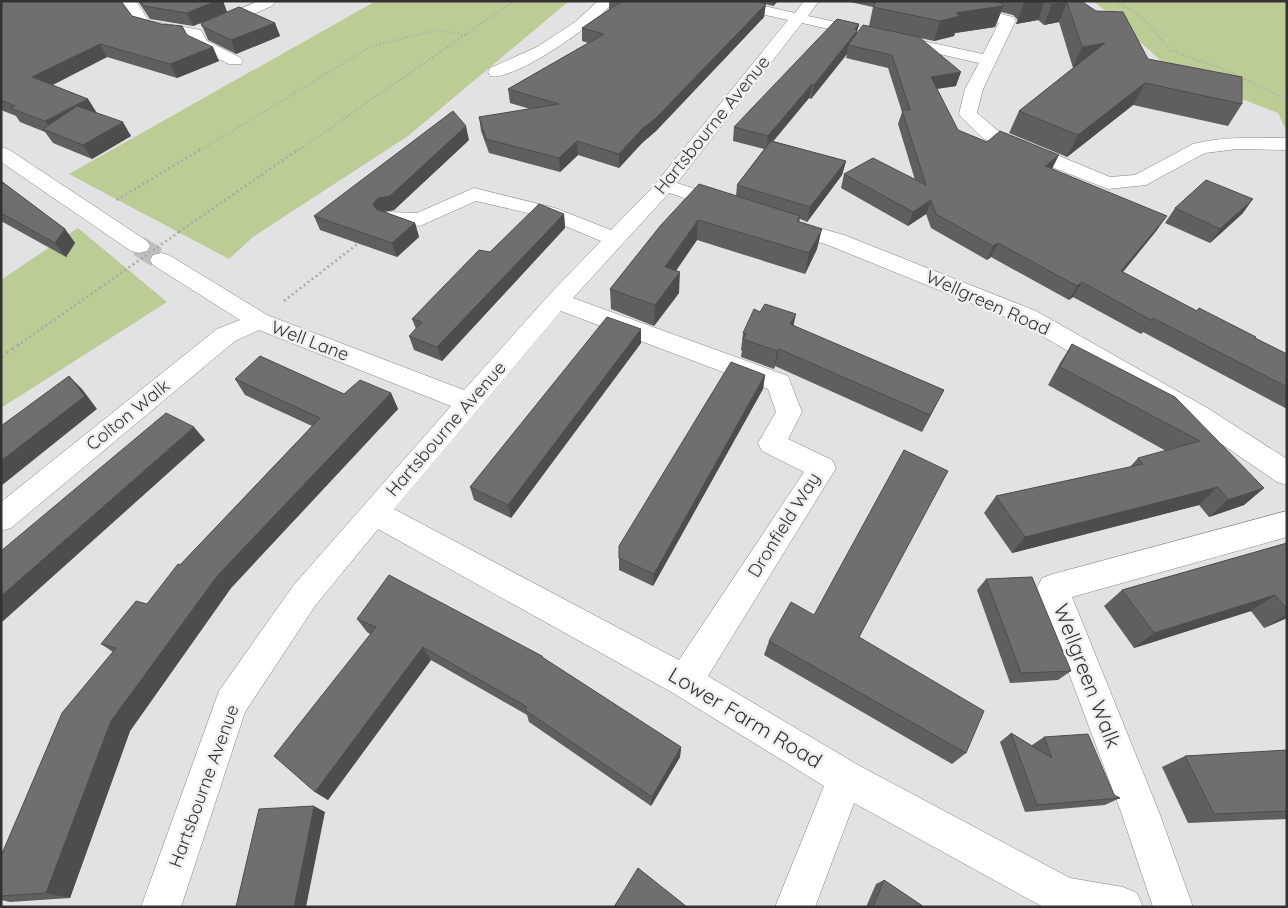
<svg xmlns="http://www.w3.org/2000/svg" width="1288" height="908" font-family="Quicksand,sans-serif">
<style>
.green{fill:#bbcc94}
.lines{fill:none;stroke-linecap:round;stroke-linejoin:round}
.street-tunnel{stroke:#bfbfc0;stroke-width:21;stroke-dasharray:21 11;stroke-linecap:butt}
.street-casing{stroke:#828384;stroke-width:1}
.path-far2{stroke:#aaaaab;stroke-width:2;stroke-dasharray:1 2.5;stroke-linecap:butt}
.path-far1{stroke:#aaaaab;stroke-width:2.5;stroke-dasharray:2 3;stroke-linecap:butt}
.path{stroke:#aaaaab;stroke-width:3;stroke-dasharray:2.5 4;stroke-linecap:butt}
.street{fill:#fff;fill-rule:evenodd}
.path-bridge{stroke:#aaaaab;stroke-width:2.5;stroke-dasharray:2 3;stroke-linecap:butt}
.wall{fill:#605f5f}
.shaded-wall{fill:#4e4d4e}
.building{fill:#706e6f;stroke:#4e4d4e}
.labels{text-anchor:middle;stroke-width:5;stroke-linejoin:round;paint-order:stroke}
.street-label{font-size:18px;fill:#323232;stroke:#eff0f1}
.near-street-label{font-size:21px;fill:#323232;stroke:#eff0f1}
</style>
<rect width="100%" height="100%" fill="#e2e2e4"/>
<g class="green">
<polygon points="376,1 569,1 408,136 253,237 229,259 69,174"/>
<polygon points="1094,1 1287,1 1287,132 1278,113 1187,78 1168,67"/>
<polygon points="78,228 167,302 1,408 1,280"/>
</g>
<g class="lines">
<polyline class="street-tunnel" points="139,246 161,260"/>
<g class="street-casing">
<g id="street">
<polygon points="121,1 136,1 149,21 201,30 207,41 241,58 243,61 241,64 229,64 194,47 189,37 168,35 139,27"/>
<polygon points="258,1 273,1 274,3 272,6 220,28 210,28 207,25 210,22"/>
<path d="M598,1H614C599,22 514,82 490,76L488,72L490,68L537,47L575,22Z"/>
<path d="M714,1H742L795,13L804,1H819L808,16L983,54L999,23L981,18L978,15L981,12L986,10L1013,17L1016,20L983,89L977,113L997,130L1110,177L1135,175L1193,144C1224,136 1255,138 1287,138V150L1237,149L1205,153L1146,185L1108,189L1011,151L983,138L962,118L959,114L965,89L979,63L802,23L677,183L733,201L736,205L733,209L726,211L719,209L669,193L573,298L788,376L802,412L788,439L832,460L836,468L708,676L858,765L1070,878L1123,887L1137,893L1143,907H1043L854,803L815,907H775L824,786L673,693L378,529L315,606L245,712L181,907H141L219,691L293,586L451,406L259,330L235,341L11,528L1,531V502L217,329L240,320L153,265L150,260L153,255L161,253L169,255L267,315L464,390L549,295L601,241L541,216L476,201L420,226L383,222L380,218L383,214L390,212L417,213L474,188L555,208L611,230L652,188L788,20L716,4ZM561,311L768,389L776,412L758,443L762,451L804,472L679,660L394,509Z"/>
<polygon points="1,147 8,149 147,241 150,246 147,251 139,253 131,251 1,162"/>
<polygon points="784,218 844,235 1036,311 1209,409 1287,459 1287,485 1277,482 1191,423 1020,323 828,245 777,229 773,224 777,219"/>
<polygon points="1287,511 1287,537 1072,597 1159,812 1193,907 1153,907 1121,812 1037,588 1042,578 1053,574"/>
</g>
</g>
<g class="path-far2">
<polyline points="1116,1 1143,18 1170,50 1228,71 1287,100"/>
<polyline points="199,151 372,46 437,30 466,35"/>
<polyline points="297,151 514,1"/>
</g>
<g class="path-far1">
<polyline points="117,200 201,149"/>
<polyline points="179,232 299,149"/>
<polyline points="284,301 360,242"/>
<polyline points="21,343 100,288"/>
</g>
<polyline class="path" points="1,357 22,342"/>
<use href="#street" class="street"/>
<polyline class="path-bridge" points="100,288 179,232"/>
</g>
<g class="wall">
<polygon points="1,1 132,16 187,35 219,61 177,78 107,57 52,85 88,99 96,113 131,136 92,159 53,143 45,132 20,122 16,116 1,110"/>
<polygon points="138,1 223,1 227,12 275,23 280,36 236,54 208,40 201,23 193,26 150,19"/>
<polygon points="609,1 778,1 773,6 765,4 764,17 656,131 642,143 619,168 578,155 560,172 489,153 481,131 479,117 530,109 510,103 508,89 588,43 582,41 582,28 610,9 609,9"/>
<polygon points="850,1 1081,1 1148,59 1242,104 1228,126 1133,105 1067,157 1009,133 1019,111 1074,67 1073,68 1059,22 1044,25 1038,20 1016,24 1018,20 1013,15 1001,12 995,27 955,33 954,36 934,41 920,38 956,86 937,89 958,130 1052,169 1157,230 1123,272 1197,311 1287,354 1287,409 1143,332 1141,334 1073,297 1069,300 991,257 987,260 931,228 926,214 908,226 841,188 844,174 915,180 898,124 902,112 888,68 846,58 847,54 811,99 809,98 773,141 846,161 842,175 807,222 800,219 799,222 817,249 805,274 697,240 676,271 679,293 654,326 611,309 610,289 661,225 736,196 737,185 764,149 733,141 734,127 859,24 856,34 869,26 873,7 850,2"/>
<polygon points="469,140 394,210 384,212 415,223 419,237 397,257 320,230 314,216"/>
<polygon points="1,181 65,229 75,243 66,257 1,221"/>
<polygon points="1175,208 1243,213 1210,243 1165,223"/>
<polygon points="564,214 565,228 442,361 414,350 409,336 416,329 412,319 490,252"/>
<polygon points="794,326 944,390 922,432 775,366 774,369 741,357 742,351 741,350 743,333"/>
<polygon points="641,329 641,343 511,518 474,500 470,487"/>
<polygon points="1072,344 1264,488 1244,505 1209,517 1199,505 1012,553 984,513 996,496 1130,467 1138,458 1166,451 1048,385 1060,363"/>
<polygon points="765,375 763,389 653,586 619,570 619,558"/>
<polygon points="235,379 344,394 391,393 398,409 231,588 130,731 70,898 10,902 1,900 1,856 113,652 101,644 147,604 180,565 312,426 245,395"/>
<polygon points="1287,543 1287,618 1264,628 1251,611 1134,648 1104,606 1122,590"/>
<polygon points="986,579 1071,671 1058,680 1010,683 977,590"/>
<polygon points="814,615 859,637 966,753 952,764 764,655 769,641"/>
<polygon points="357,619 542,656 543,658 681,747 680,757 651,806 529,722 527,715 431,660 328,800 315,792 370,634 367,632"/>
<polygon points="1011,733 1032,746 1032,745 1044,737 1114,795 1120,798 1105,805 1025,812 1000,742"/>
<polygon points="1287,750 1287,819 1188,823 1162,767 1185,756"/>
<polygon points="884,880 924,907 866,907 876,884"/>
</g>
<g class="shaded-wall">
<polygon points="216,1 223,1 227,12 193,26 187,13"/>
<polygon points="774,1 778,1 773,6"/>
<polygon points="1037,1 1045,1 1038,20 1016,24 1024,3"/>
<polygon points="1067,2 1059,22 1044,25 1052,4"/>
<polygon points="766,4 764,17 656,131 642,143 619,168 619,154 642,129"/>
<polygon points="1004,4 995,27 955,33 954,36 934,41 940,21 956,13"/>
<polygon points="275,23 280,36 236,54 231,40"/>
<polygon points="859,24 854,45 848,45 847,54 811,99 814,85"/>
<polygon points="1105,43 1095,64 1073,68 1082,47"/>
<polygon points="100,44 107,57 41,91 32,77"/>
<polygon points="213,47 219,61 177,78 170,64"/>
<polygon points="961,72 956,86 927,90 931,77"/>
<polygon points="1145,83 1133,105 1067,157 1078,135"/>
<polygon points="812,84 809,98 766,150 768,136"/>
<polygon points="88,99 97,113 53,133 45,121"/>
<polygon points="123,122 131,136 92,159 83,145"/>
<polygon points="466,126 469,140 394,210 382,212 378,218 373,204 378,198"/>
<polygon points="577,141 578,155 560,172 559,158"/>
<polygon points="1059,155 1052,169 1045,166"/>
<polygon points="846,161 842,175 807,222 810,207"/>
<polygon points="1253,199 1243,213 1210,243 1220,229"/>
<polygon points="931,200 926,214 908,226 913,212"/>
<polygon points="564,214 565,228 442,361 437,347"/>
<polygon points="1167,216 1157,230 1112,285 1121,271"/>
<polygon points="698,220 697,240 664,287 665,267"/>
<polygon points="415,223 419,237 397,257 392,243"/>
<polygon points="65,229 75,243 66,257 55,243"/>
<polygon points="822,229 817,249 805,274 809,253"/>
<polygon points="998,243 991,257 987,260 993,246"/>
<polygon points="680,272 679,293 654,326 655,305"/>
<polygon points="1082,282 1073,297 1069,300 1077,286"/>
<polygon points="796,314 792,332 790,324"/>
<polygon points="1153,318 1143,332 1141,334 1151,320"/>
<polygon points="641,329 641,343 511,518 508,505"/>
<polygon points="779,349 775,366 774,369 777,351"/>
<polygon points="765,375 763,389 653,586 654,574"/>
<polygon points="69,376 82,389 97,409 1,486 1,461"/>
<polygon points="944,390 935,407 922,432 930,415"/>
<polygon points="391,393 398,409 231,588 130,731 70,898 46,893 111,721 218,575"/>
<polygon points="194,427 205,440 1,623 1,596"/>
<polygon points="1218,487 1199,505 1012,553 1025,537"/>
<polygon points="1264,488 1244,505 1209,517 1228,500"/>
<polygon points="1275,595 1251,611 1134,648 1154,633"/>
<polygon points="1287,614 1287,618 1264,628"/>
<polygon points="423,647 431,660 328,800 315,792"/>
<polygon points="681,747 680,757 651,806 652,797"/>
<polygon points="314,806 325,812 306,907 294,907"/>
</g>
<g class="building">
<polygon points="1,1 121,1 132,16 161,24 182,26 187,35 213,47 170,64 100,44 32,77 88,99 45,121 10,108 15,106 1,100"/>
<polygon points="140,1 216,1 187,13 144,6"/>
<polygon points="622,1 754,1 766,4 656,118 642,129 619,154 577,141 559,158 486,139 479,117 559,104 508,89 604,34 582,28"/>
<polygon points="877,1 994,1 1004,4 1002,6 956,13 960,16 940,21 873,7"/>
<polygon points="1025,1 1037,1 1024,3"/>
<polygon points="1048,1 1081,1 1096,11 1123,12 1148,59 1242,77 1242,104 1145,83 1078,135 1019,111 1105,43 1082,47 1067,2 1052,4"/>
<polygon points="239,7 275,23 231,40 202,26 201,23"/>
<polygon points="837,19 859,24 855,29 857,31 814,85 812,84 768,136 734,127"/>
<polygon points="863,25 919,37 961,72 931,77 958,130 987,142 1000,131 1059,155 1045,166 1167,216 1121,271 1197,311 1199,308 1256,337 1255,338 1287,354 1287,387 1153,318 1151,320 1082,282 1077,286 998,243 993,246 936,214 931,200 913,212 844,174 873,158 926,185 902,110 910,110 892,55 848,45"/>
<polygon points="77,106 123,122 83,145 43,129"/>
<polygon points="453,111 466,126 390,196 378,198 373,204 376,209 415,223 392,243 314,216"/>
<polygon points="771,141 846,161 810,207 737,185"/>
<polygon points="1206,180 1253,199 1220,229 1175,208"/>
<polygon points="1,181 65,229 55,243 1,213"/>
<polygon points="699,184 800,216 797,221 822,229 809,253 698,220 665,267 680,272 655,305 610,289 661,225"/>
<polygon points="539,204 564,214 437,347 409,336 422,322 412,319 479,250 490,252"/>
<polygon points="765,304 796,314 790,324 944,390 930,415 779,349 777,351 743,339 746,334 743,333 754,309 760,312"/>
<polygon points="607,317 641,329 508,505 470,487"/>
<polygon points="1072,344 1175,397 1264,488 1228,500 1218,487 1025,537 996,496 1143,464 1138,458 1200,441 1060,367"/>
<polygon points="260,356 344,394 360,380 391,393 218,575 111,721 46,893 1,896 1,856 62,713 116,648 101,644 136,601 147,604 178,564 180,565 320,418 235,379"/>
<polygon points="731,362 765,375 654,574 619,558 619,546"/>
<polygon points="69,376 85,396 1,461 1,426"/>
<polygon points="166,413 194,427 1,596 1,551"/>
<polygon points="904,450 948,471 859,637 984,711 966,753 769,641 791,602 814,615"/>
<polygon points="1287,543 1287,609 1275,595 1154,633 1122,590"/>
<polygon points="389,575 542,656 542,657 681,747 652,797 525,710 527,707 423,647 315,792 274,756 376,627 357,619"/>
<polygon points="1032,577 1071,671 1021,673 986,579"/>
<polygon points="1011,733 1052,758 1044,737 1088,734 1114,795 1120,798 1037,805"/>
<polygon points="1287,750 1287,811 1214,814 1185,756"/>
<polygon points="314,806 294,907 236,907 259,809"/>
<polygon points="638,868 687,907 614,907"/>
<polygon points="884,880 924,907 873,907"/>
</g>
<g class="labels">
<g class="street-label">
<text transform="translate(712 125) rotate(-51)" y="6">Hartsbourne Avenue</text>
<text transform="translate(988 303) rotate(24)" y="6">Wellgreen Road</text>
<text transform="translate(310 341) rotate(21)" y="6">Well Lane</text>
<text transform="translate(128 415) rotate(-39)" y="6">Colton Walk</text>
<text transform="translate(446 429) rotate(-49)" y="6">Hartsbourne Avenue</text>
<text transform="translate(784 525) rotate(-58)" y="6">Dronfield Way</text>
<text transform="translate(204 786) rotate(-70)" y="6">Hartsbourne Avenue</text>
</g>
<g class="near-street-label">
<text transform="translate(1087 676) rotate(69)" y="7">Wellgreen Walk</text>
<text transform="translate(745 718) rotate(31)" y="7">Lower Farm Road</text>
</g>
</g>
<rect width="1288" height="908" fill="none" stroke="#323232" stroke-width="5"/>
</svg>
